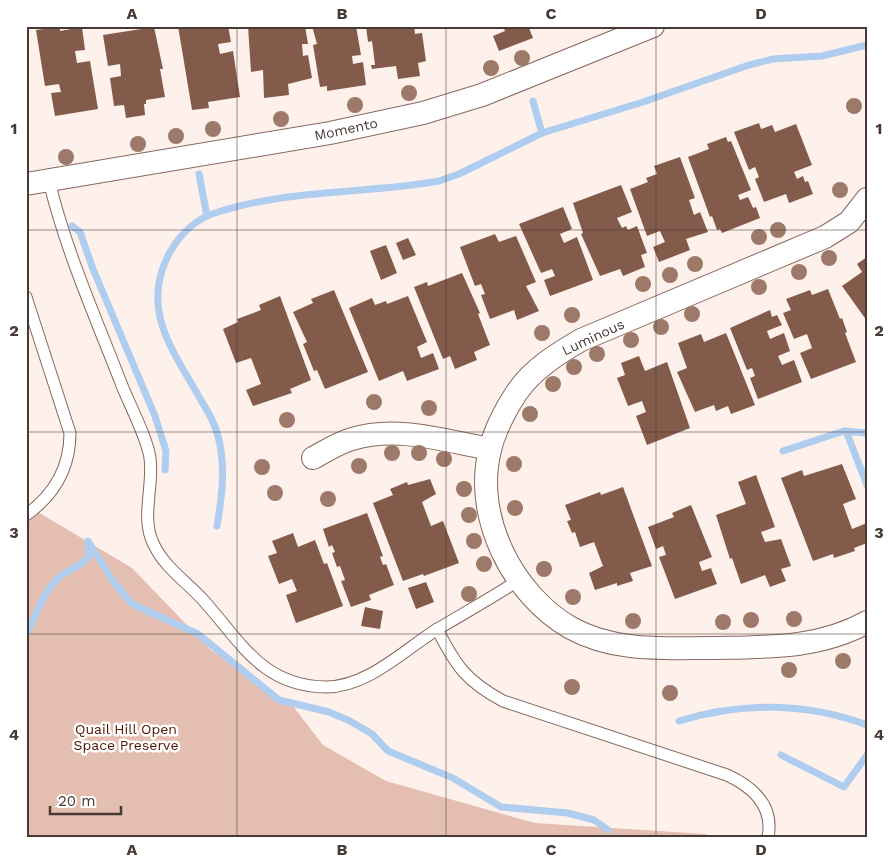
<svg xmlns="http://www.w3.org/2000/svg" width="893" height="863" font-family="'Work Sans',sans-serif">
<style>
.green{fill:#e4bfb1}
.lines{fill:none;stroke-linecap:round;stroke-linejoin:round}
.stream{stroke:#afcdef;stroke-width:7}
.building{fill:#835b4b}
.lane-casing{stroke:#87695e;stroke-width:13}
.street-casing{stroke:#87695e;stroke-width:24}
.lane{stroke:#fff;stroke-width:11}
.street{stroke:#fff;stroke-width:22}
.tree{fill:#9d7969}
.grid{fill:none;stroke:#473934;stroke-width:1;stroke-opacity:0.55}
.labels{text-anchor:middle;stroke-width:5;stroke-linejoin:round;paint-order:stroke}
.street-label{font-size:14px;fill:#473934;stroke:#fff}
.park-label{font-size:14px;fill:#4d1700;stroke:#fff}
.neatline{fill:none;stroke:#473934;stroke-width:2}
.grid-label{font-size:16px;text-anchor:middle;font-weight:bold;fill:#473934}
</style>
<rect width="100%" height="100%" fill="#fef0ea"/>
<polygon class="green" points="26,505 132,568 211,650 292,705 323,745 386,781 535,823 705,834 714,837 26,837"/>
<g class="lines">
<g class="stream">
<polyline points="533,101 542,133"/>
<polyline points="199,174 207,216"/>
<polyline points="72,226 80,232 93,269 155,416 166,451 165,470"/>
<polyline points="846,431 867,485"/>
<polyline points="783,451 844,431 867,433"/>
<path d="M217,526C222,497 226,466 218,436C215,424 209,413 202,402C175,353 138,310 170,252C181,233 197,218 218,212C290,189 366,194 439,181L459,174L542,133L643,102L749,65L773,59L822,56L867,45"/>
<path d="M26,635C35,618 43,593 57,579C67,570 81,567 89,556L88,541L113,581L132,604L198,634L279,700L329,712L350,721L372,734L388,751L453,778L501,807L568,813L594,820L608,830"/>
<path d="M679,721C741,702 806,702 867,725"/>
<polyline points="781,755 844,787 867,755"/>
</g>
</g>
<g class="building">
<polygon points="178,26 228,26 231,42 218,44 220,54 233,51 240,97 208,102 209,108 192,110"/>
<polygon points="248,26 305,26 308,44 302,44 303,56 308,55 312,78 288,84 289,95 264,98 263,70 251,72"/>
<polygon points="312,26 356,26 361,55 352,56 353,64 363,62 366,85 327,91 327,86 320,87 313,45 317,44"/>
<polygon points="366,26 414,26 415,34 422,33 426,61 418,63 420,76 398,79 396,66 372,69 371,65 375,65 372,41 368,42"/>
<polygon points="503,26 533,26 529,28 533,38 499,51 493,36 505,31"/>
<polygon points="60,27 60,31 82,27 85,50 75,51 77,63 90,61 98,109 55,116 51,93 61,92 59,84 45,86 36,30"/>
<polygon points="154,27 163,69 160,69 165,97 146,100 146,104 144,104 145,115 126,118 124,105 114,106 110,78 121,76 120,64 108,66 103,35"/>
<polygon points="759,123 761,129 772,125 775,132 796,124 812,165 794,172 797,179 803,176 805,182 808,181 813,194 789,203 786,194 764,202 755,179 759,177 755,167 749,170 734,132"/>
<polygon points="726,137 728,142 731,141 751,190 738,195 740,200 748,197 753,208 756,207 760,218 722,233 720,229 717,230 712,216 710,217 688,157 709,149 707,144"/>
<polygon points="680,157 695,198 689,200 694,215 700,212 708,232 686,239 690,250 659,262 653,247 665,242 660,231 647,236 630,189 648,182 646,178 657,174 654,166"/>
<polygon points="621,185 632,212 617,218 622,228 626,226 628,230 637,226 647,253 641,255 645,267 623,276 620,269 600,276 581,234 583,233 573,203"/>
<polygon points="563,207 572,229 560,234 564,243 577,237 593,280 550,296 544,280 555,276 552,269 541,273 519,224"/>
<polygon points="495,234 499,242 516,236 536,282 526,286 539,311 517,320 514,310 490,319 481,295 485,294 481,284 475,286 460,247"/>
<polygon points="408,238 416,255 403,260 396,243"/>
<polygon points="386,245 397,273 381,280 370,251"/>
<polygon points="867,257 867,321 842,286 862,272 857,264"/>
<polygon points="462,273 480,313 478,314 490,345 474,352 477,360 455,369 450,356 443,359 414,287 427,282 428,286"/>
<polygon points="828,289 840,319 842,318 847,332 845,333 856,362 811,379 800,353 812,348 807,334 794,339 783,313 791,310 786,299 810,290 812,295"/>
<polygon points="334,290 368,372 325,389 317,370 314,371 303,344 307,342 293,312 313,303 311,299"/>
<polygon points="280,296 311,380 290,389 292,393 253,406 246,390 261,384 251,358 236,363 223,329 238,322 237,319 261,310 259,305"/>
<polygon points="408,296 427,342 417,347 421,358 433,353 439,369 407,381 403,371 379,381 349,308 372,298 375,305 386,301 387,304"/>
<polygon points="770,310 772,317 777,315 782,325 767,331 770,339 784,333 790,351 778,356 782,365 794,360 802,382 758,399 750,378 755,376 752,368 747,370 730,328"/>
<polygon points="726,333 755,405 731,414 728,406 716,411 714,405 695,412 677,372 687,368 678,343 701,334 704,342"/>
<polygon points="639,356 645,371 667,362 690,428 647,445 636,416 646,412 642,401 628,406 617,378 625,375 621,363"/>
<polygon points="842,464 856,499 843,504 852,529 867,523 867,543 854,548 855,551 834,558 833,554 813,561 781,478 802,470 804,476"/>
<polygon points="756,475 775,527 761,532 765,542 781,539 791,566 781,569 786,581 770,587 765,575 741,584 732,558 730,559 716,515 746,504 738,482"/>
<polygon points="430,479 436,494 422,502 431,526 443,521 459,563 424,576 423,574 403,581 373,503 393,495 390,489 407,482 408,485"/>
<polygon points="623,487 652,566 630,573 633,581 617,586 617,583 595,590 589,573 603,566 594,542 580,547 575,532 572,533 567,521 571,520 565,505 600,492 601,495"/>
<polygon points="691,505 712,557 699,562 702,571 711,568 717,584 675,599 659,557 666,555 663,546 656,549 648,527 674,517 672,513"/>
<polygon points="367,513 383,556 380,557 383,565 386,564 394,585 369,595 371,600 351,607 341,581 345,580 340,566 337,567 332,553 335,552 332,545 329,547 323,529"/>
<polygon points="293,533 298,547 315,540 324,564 327,563 343,606 296,623 286,595 297,591 292,579 279,584 268,556 277,553 272,541"/>
<polygon points="426,582 434,602 416,609 408,588"/>
<polygon points="365,607 383,611 380,629 361,626"/>
</g>
<g class="lines">
<g class="lane-casing">
<g id="lane">
<path d="M49,181C66,251 95,316 121,383C129,404 147,437 150,458C154,487 140,518 154,545C165,568 187,582 204,601C241,642 262,686 326,687C367,687 403,651 436,630C464,613 492,598 519,580"/>
<path d="M26,297L70,433C70,468 54,495 26,515"/>
<path d="M437,629C456,666 466,681 503,701L727,775C753,787 774,806 768,837"/>
</g>
</g>
<g class="street-casing">
<g id="street">
<polyline points="26,184 330,133 423,113 482,95 653,26"/>
<path d="M867,199L849,222L825,237L581,340C557,354 533,369 517,392C506,408 494,432 490,450C473,517 513,595 571,628C614,652 664,648 712,648C765,647 819,649 867,622"/>
<path d="M313,458C326,451 338,443 352,439C397,425 445,441 490,449"/>
</g>
</g>
<use href="#lane" class="lane"/>
<use href="#street" class="street"/>
</g>
<g class="tree">
<circle cx="522" cy="58" r="8"/>
<circle cx="491" cy="68" r="8"/>
<circle cx="409" cy="93" r="8"/>
<circle cx="355" cy="105" r="8"/>
<circle cx="854" cy="106" r="8"/>
<circle cx="281" cy="119" r="8"/>
<circle cx="213" cy="129" r="8"/>
<circle cx="176" cy="136" r="8"/>
<circle cx="138" cy="144" r="8"/>
<circle cx="66" cy="157" r="8"/>
<circle cx="840" cy="190" r="8"/>
<circle cx="778" cy="230" r="8"/>
<circle cx="759" cy="237" r="8"/>
<circle cx="829" cy="258" r="8"/>
<circle cx="695" cy="264" r="8"/>
<circle cx="799" cy="272" r="8"/>
<circle cx="670" cy="275" r="8"/>
<circle cx="643" cy="284" r="8"/>
<circle cx="759" cy="287" r="8"/>
<circle cx="692" cy="314" r="8"/>
<circle cx="572" cy="315" r="8"/>
<circle cx="661" cy="327" r="8"/>
<circle cx="542" cy="333" r="8"/>
<circle cx="631" cy="340" r="8"/>
<circle cx="597" cy="354" r="8"/>
<circle cx="574" cy="367" r="8"/>
<circle cx="553" cy="384" r="8"/>
<circle cx="374" cy="402" r="8"/>
<circle cx="429" cy="408" r="8"/>
<circle cx="530" cy="414" r="8"/>
<circle cx="287" cy="420" r="8"/>
<circle cx="392" cy="453" r="8"/>
<circle cx="419" cy="453" r="8"/>
<circle cx="444" cy="459" r="8"/>
<circle cx="514" cy="464" r="8"/>
<circle cx="359" cy="466" r="8"/>
<circle cx="262" cy="467" r="8"/>
<circle cx="464" cy="489" r="8"/>
<circle cx="275" cy="493" r="8"/>
<circle cx="328" cy="499" r="8"/>
<circle cx="515" cy="508" r="8"/>
<circle cx="469" cy="515" r="8"/>
<circle cx="474" cy="541" r="8"/>
<circle cx="484" cy="564" r="8"/>
<circle cx="544" cy="569" r="8"/>
<circle cx="469" cy="594" r="8"/>
<circle cx="573" cy="597" r="8"/>
<circle cx="794" cy="619" r="8"/>
<circle cx="751" cy="620" r="8"/>
<circle cx="633" cy="621" r="8"/>
<circle cx="723" cy="622" r="8"/>
<circle cx="843" cy="661" r="8"/>
<circle cx="789" cy="670" r="8"/>
<circle cx="572" cy="687" r="8"/>
<circle cx="670" cy="693" r="8"/>
</g>
<path class="grid" d="M237,26V837M446,26V837M656,26V837M26,230H867M26,432H867M26,634H867"/>
<g class="labels">
<g class="street-label">
<text transform="translate(346 129) rotate(-12)" y="5">Momento</text>
<text transform="translate(593 337) rotate(-25)" y="5">Luminous</text>
</g>
<g class="park-label">
<text x="126" y="734">Quail Hill Open<tspan x="126" dy="16">Space Preserve</tspan></text>
</g>
</g>
<rect width="893" height="863" fill="none" stroke="#ffffff" stroke-width="55"/>
<path d="M50 806v8h71v-8" fill="none" stroke="#473934" stroke-width="2.5"/>
<text x="58" y="806" font-size="15" fill="#473934" stroke="#ffffff" stroke-width="4" paint-order="stroke">20 m</text>
<rect x="28" y="28" width="838" height="808" class="neatline"/>
<g class="grid-label">
<text x="132" y="19">A</text>
<text x="342" y="19">B</text>
<text x="551" y="19">C</text>
<text x="761" y="19">D</text>
<text x="14" y="134">1</text>
<text x="879" y="134">1</text>
<text x="14" y="336">2</text>
<text x="879" y="336">2</text>
<text x="14" y="538">3</text>
<text x="879" y="538">3</text>
<text x="14" y="740">4</text>
<text x="879" y="740">4</text>
<text x="132" y="855">A</text>
<text x="342" y="855">B</text>
<text x="551" y="855">C</text>
<text x="761" y="855">D</text>
</g>
</svg>
